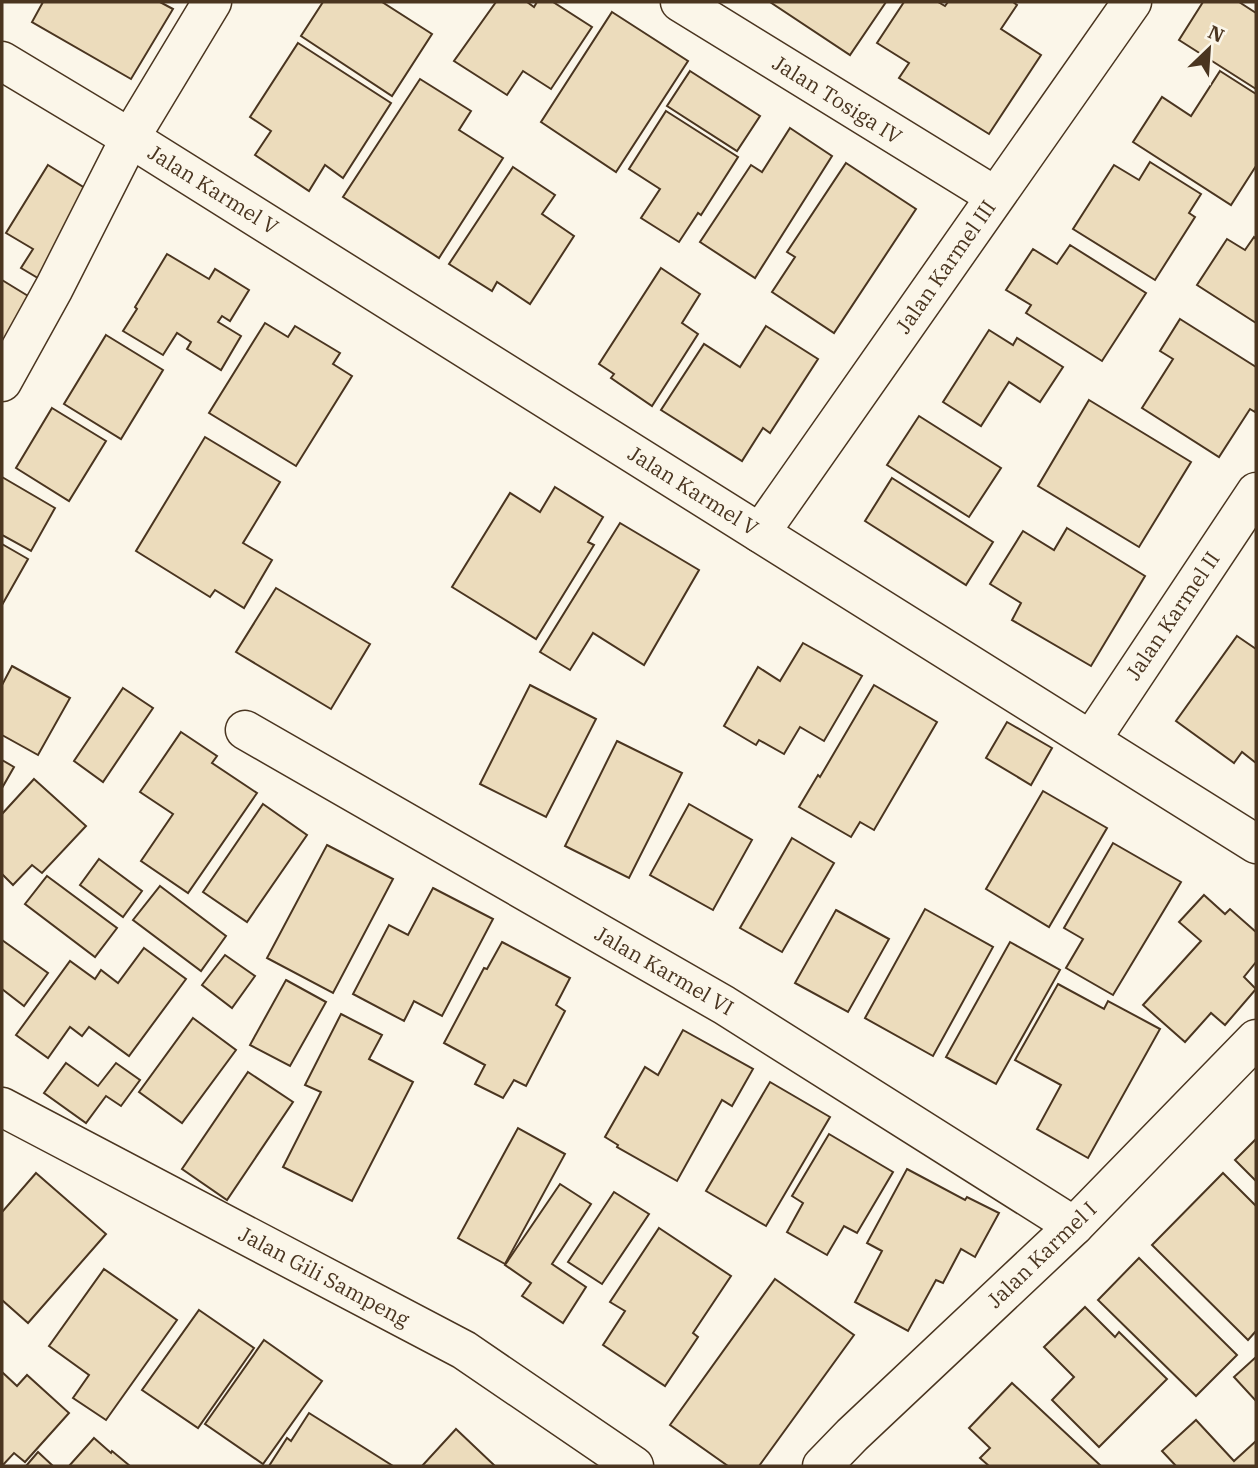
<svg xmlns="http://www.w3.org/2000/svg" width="1258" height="1468" font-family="'IBM Plex Serif',serif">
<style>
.building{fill:#ecdcbc;stroke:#4a3520;stroke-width:2}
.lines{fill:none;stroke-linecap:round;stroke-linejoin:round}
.minor-casing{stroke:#4a3520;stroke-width:41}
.minor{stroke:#fbf6e9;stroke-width:38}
.labels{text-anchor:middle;stroke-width:5;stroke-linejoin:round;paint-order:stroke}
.street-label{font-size:21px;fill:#4a3520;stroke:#fbf6e9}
</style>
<rect width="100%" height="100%" fill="#fbf6e9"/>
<g class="building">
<polygon points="43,2 160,2 173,9 131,79 32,22"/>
<polygon points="323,2 382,2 432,34 392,96 301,36"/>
<polygon points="496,2 527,2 534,7 537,2 553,2 592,27 551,89 523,71 507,95 454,61"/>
<polygon points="770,2 886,2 850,55"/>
<polygon points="904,2 938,2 945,6 948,2 1013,2 1017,5 1001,29 1041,55 989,134 899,78 909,63 877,43"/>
<polygon points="1203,2 1239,2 1256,13 1256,89 1179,40"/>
<polygon points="612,12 688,61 616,172 541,122"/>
<polygon points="298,43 391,103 343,178 325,165 309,191 255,155 271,131 250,117"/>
<polygon points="690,71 760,116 737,151 667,106"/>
<polygon points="1220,71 1256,94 1256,166 1231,205 1133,142 1162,97 1191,116"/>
<polygon points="420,79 471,111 459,130 503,158 439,258 343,197"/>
<polygon points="666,111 738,157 701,215 698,213 679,242 641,218 660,189 629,169"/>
<polygon points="790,128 832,156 755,278 700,242 751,165 762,172"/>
<polygon points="1150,162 1201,194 1189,213 1195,217 1155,280 1073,229 1114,165 1139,180"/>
<polygon points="846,163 916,209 834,333 772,292 795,257 787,252"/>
<polygon points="48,165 88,190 48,284 21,268 33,249 6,233"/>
<polygon points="513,167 555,195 542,214 574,236 530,304 497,282 492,291 449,264"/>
<polygon points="1254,237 1256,239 1256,323 1197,285 1227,239 1245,250"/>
<polygon points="1070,245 1146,293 1102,361 1026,313 1031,305 1006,290 1033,249 1057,264"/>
<polygon points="167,254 209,279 215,269 249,290 230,321 222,316 218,322 241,336 221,370 187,349 191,342 177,333 163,355 123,331 137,309 135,307"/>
<polygon points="661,268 700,294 682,323 698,334 652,406 611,378 614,374 599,364"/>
<polygon points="2,280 33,299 2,346"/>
<polygon points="1180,319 1256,367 1256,409 1255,412 1250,409 1219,457 1142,408 1173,359 1160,351"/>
<polygon points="265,323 288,337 295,326 340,353 333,364 352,376 296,466 209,413"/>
<polygon points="766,326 818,359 770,433 763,428 742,461 661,410 704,344 740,367"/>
<polygon points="989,330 1013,345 1017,338 1063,367 1040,402 1009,382 981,426 943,402"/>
<polygon points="106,335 163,370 121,439 64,404"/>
<polygon points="1089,400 1191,462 1139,547 1038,486"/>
<polygon points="52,408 106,441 69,501 16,468"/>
<polygon points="919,416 1001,468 969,517 887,465"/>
<polygon points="205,437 280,482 243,543 272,560 244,608 215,590 210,597 136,551"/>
<polygon points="2,477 55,508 31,551 2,535"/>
<polygon points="892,478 993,542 966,585 865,521"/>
<polygon points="555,487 603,517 588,542 594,545 536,639 452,587 510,493 540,512"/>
<polygon points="620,523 699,570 644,665 593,633 570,670 540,652"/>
<polygon points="1067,528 1145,576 1091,666 1012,620 1021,603 990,584 1023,531 1054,550"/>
<polygon points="2,544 28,559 2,605"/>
<polygon points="276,588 370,644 331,709 236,652"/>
<polygon points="1237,636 1256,649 1256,763 1242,752 1234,763 1176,721"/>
<polygon points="803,643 862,676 824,741 800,727 784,754 759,740 756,745 724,726 758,667 780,681"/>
<polygon points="12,666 70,698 38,755 2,735 2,685"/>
<polygon points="530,685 596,719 546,817 480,784"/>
<polygon points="874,685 937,722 874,830 860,822 851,837 799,807 818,775 820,777"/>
<polygon points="123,688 153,708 103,782 74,761"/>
<polygon points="1007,722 1052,748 1031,785 986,758"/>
<polygon points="181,732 217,756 212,763 257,793 188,893 141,861 173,814 140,792"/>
<polygon points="617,741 682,773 629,878 565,846"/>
<polygon points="2,760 14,767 2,788"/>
<polygon points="34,779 86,826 42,873 32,865 13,885 2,874 2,814"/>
<polygon points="1043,791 1107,828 1049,927 986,889"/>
<polygon points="263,804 307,835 247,922 203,892"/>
<polygon points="689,804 752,840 713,910 650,875"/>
<polygon points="792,838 834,863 782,952 740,928"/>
<polygon points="1113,843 1181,882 1113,995 1066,968 1083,939 1064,928"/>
<polygon points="327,845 393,879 333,993 267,958"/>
<polygon points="99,859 142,891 123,917 80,885"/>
<polygon points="47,876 117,928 95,957 25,904"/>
<polygon points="160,886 226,936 201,971 133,920"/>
<polygon points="433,888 493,919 442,1016 414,1001 404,1021 353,994 389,925 408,935"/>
<polygon points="1204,895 1225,914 1230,909 1256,932 1256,962 1244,977 1256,989 1225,1025 1211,1013 1185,1042 1143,1005 1201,941 1179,922"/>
<polygon points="925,909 993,947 933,1056 865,1018"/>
<polygon points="836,910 889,939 848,1012 795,983"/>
<polygon points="2,940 48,973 24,1006 2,989"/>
<polygon points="502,942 570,978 556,1005 565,1011 526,1086 514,1080 503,1098 475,1084 485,1065 444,1043 484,968 487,969"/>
<polygon points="1010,942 1060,970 996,1084 946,1057"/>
<polygon points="144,948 186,979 129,1056 89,1027 82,1036 70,1027 48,1058 16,1035 70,961 95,979 101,970 118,983"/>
<polygon points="225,955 255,976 232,1008 202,985"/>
<polygon points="286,980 326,1002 290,1066 250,1045"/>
<polygon points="1058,984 1104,1009 1108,1001 1160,1029 1088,1158 1037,1129 1061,1085 1015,1060"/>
<polygon points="341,1014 382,1035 369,1059 413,1082 352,1201 283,1167 321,1092 305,1085"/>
<polygon points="193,1018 236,1050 182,1123 139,1092"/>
<polygon points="683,1030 753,1069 732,1106 722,1100 677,1181 617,1147 618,1145 605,1137 645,1067 658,1075"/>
<polygon points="66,1063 98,1086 116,1063 140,1080 121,1106 106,1096 86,1123 44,1093"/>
<polygon points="248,1072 293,1102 227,1200 182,1169"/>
<polygon points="770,1082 830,1117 766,1226 706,1191"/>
<polygon points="518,1128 565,1154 505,1264 458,1238"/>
<polygon points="829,1134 893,1172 857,1233 844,1226 827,1255 787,1232 803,1203 792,1196"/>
<polygon points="1256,1139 1256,1181 1235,1160"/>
<polygon points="907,1169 965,1200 967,1197 999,1213 975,1257 961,1249 943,1283 936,1280 908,1331 855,1302 882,1251 867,1243"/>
<polygon points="36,1173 106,1234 28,1323 2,1300 2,1212"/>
<polygon points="1223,1173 1256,1206 1256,1331 1248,1340 1152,1245"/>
<polygon points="560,1184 591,1204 552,1264 586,1287 563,1323 522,1296 531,1283 505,1265"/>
<polygon points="614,1192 649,1214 602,1284 568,1262"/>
<polygon points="659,1228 731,1276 693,1333 698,1337 665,1386 603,1345 625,1311 610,1302"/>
<polygon points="1139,1258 1237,1355 1196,1396 1098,1300"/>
<polygon points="104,1269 177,1320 106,1420 73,1398 89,1375 49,1346"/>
<polygon points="775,1279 854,1335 759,1466 728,1466 670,1425"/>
<polygon points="1085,1307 1115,1337 1119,1332 1167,1379 1099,1447 1052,1400 1074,1377 1044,1347"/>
<polygon points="199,1310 254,1348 198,1428 142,1390"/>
<polygon points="264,1340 322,1381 263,1464 205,1424"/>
<polygon points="1256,1357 1256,1401 1234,1377"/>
<polygon points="2,1372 17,1386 27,1375 69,1413 25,1462 14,1453 2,1466"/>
<polygon points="1012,1383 1101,1466 989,1466 980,1458 990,1448 969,1428"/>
<polygon points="309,1413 393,1466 269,1466 287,1438 291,1441"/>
<polygon points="1196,1420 1234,1461 1256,1441 1256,1466 1176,1466 1162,1451"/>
<polygon points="456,1429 495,1466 422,1466"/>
<polygon points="94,1438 111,1453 112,1451 130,1466 69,1466"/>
<polygon points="38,1452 53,1466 26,1466"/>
</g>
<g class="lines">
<g class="minor-casing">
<g id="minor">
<polyline points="680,2 995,196"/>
<polyline points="2,61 130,138 1256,844"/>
<polyline points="2,382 54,288 130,138 212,2"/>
<polyline points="760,533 1132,2"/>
<polyline points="245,730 724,1005 1074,1226"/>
<polyline points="1091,740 1256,492"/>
<polyline points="2,1107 464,1350 634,1466"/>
<polyline points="822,1466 852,1435 1074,1226 1256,1039"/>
</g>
</g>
<use href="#minor" class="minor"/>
</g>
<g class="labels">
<g class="street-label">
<text transform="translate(837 100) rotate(32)" y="7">Jalan Tosiga IV</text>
<text transform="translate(213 190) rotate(32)" y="7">Jalan Karmel V</text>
<text transform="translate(946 267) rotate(-55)" y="7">Jalan Karmel III</text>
<text transform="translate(693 491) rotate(32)" y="7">Jalan Karmel V</text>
<text transform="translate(1173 616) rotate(-56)" y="7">Jalan Karmel II</text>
<text transform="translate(664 971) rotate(30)" y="7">Jalan Karmel VI</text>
<text transform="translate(1042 1255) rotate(-44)" y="7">Jalan Karmel I</text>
<text transform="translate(324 1277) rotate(28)" y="7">Jalan Gili Sampeng</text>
</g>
</g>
<rect width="1258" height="1468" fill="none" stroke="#4a3520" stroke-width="7"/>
<g transform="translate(1209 49) rotate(25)" stroke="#fbf6e9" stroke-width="5" paint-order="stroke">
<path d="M0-5L12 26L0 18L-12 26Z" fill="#4a3520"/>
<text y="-10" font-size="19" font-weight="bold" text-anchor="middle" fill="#4a3520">N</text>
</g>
</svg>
